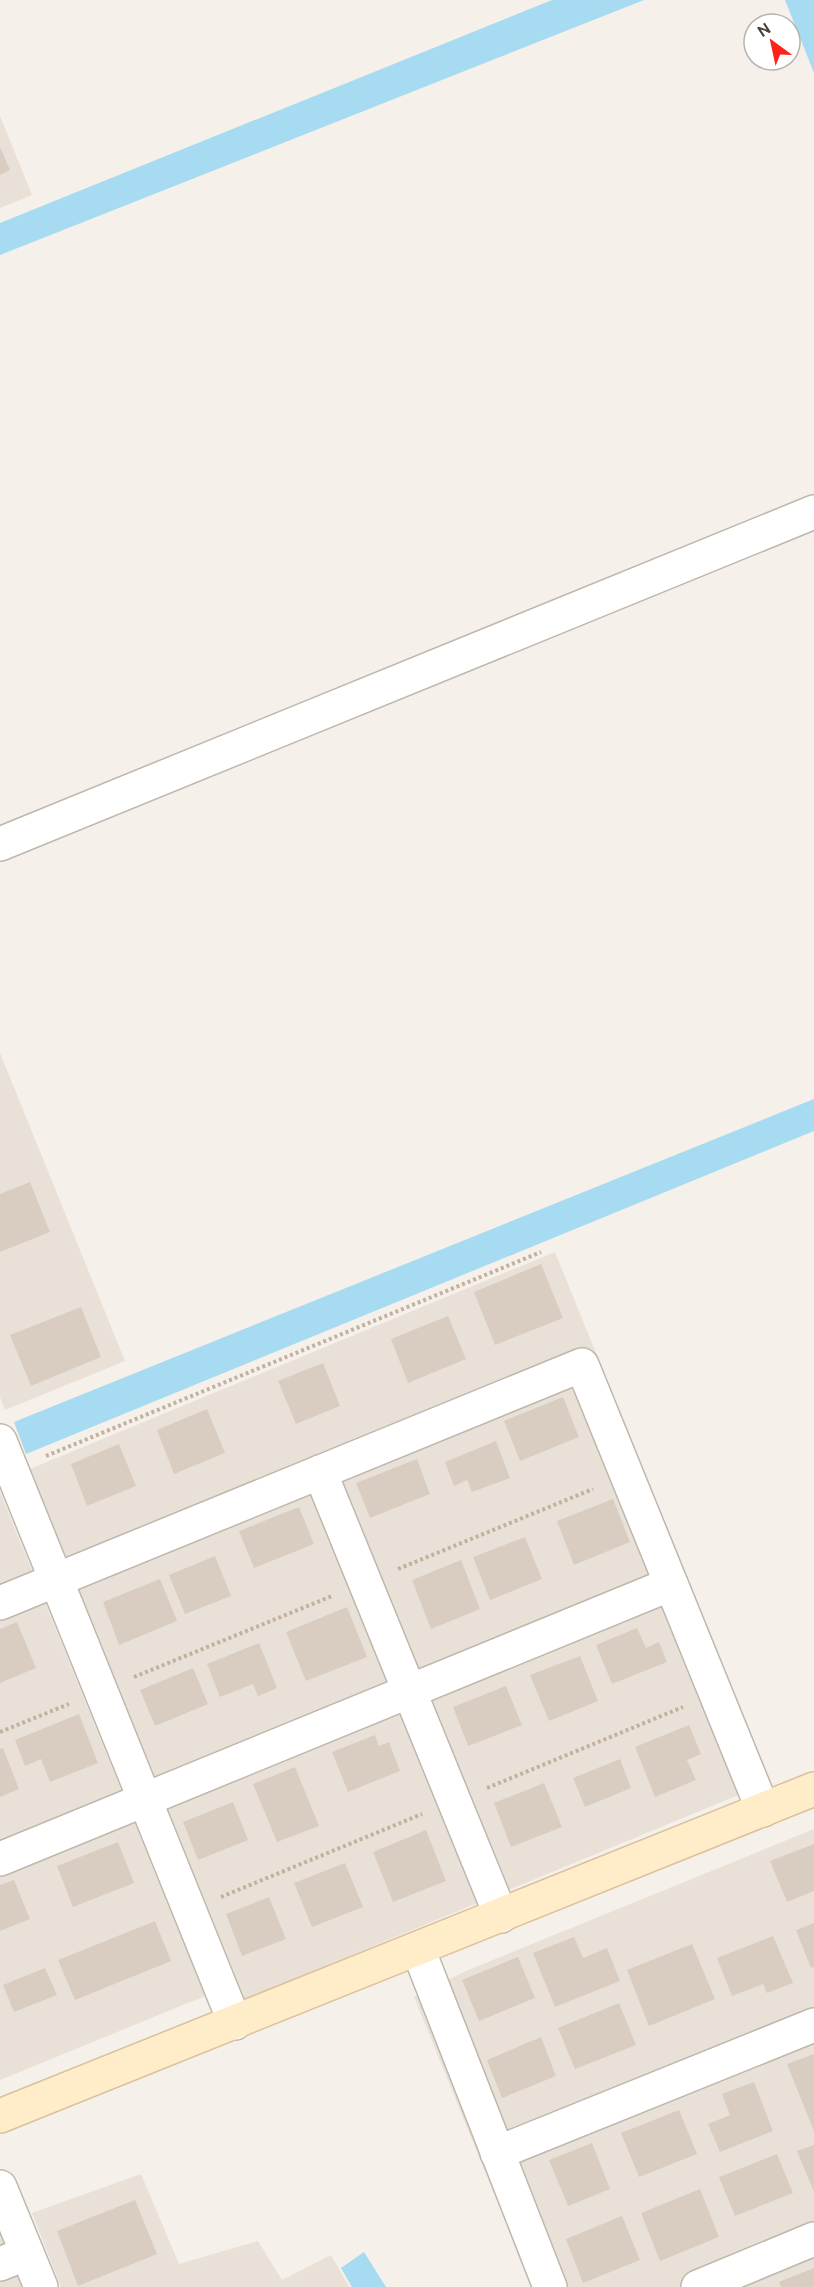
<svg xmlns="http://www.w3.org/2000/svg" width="814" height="2287" font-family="Ubuntu,sans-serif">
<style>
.residential{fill:#e9e1d7}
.water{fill:#a6dbf1}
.building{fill:#d9cdc2}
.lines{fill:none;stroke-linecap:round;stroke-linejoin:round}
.street-casing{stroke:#c0b7ac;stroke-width:36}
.secondary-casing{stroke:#d8c19b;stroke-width:36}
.path{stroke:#c2b19d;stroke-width:4;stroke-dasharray:3 3;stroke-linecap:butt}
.street{stroke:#fff;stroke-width:33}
.secondary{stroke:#ffecc9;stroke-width:33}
</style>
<rect width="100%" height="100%" fill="#f5f0e9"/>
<g class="residential">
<polygon points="0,116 32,195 0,208"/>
<polygon points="0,1053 125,1361 5,1410 0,1397"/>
<polygon points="555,1252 770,1782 245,1999 30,1469"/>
<polygon points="0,1492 205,1996 0,2080"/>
<polygon points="814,1829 814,2287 532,2287 414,1997 466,1971"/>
<polygon points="141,2174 179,2264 258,2241 282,2280 331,2255 349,2287 61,2287 32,2213"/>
<polygon points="0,2220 27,2287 0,2287"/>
</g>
<g class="water">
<polygon points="552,0 644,0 0,255 0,223"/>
<polygon points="785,0 814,0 814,73"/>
<polygon points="814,1099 814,1131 26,1454 14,1422"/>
<polygon points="364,2252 386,2287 352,2287 341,2268"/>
</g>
<g class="building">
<polygon points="0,147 10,170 0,175"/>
<polygon points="30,1182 50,1232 0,1252 0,1194"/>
<polygon points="541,1264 563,1318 495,1345 474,1292"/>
<polygon points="81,1307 101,1357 31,1386 10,1335"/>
<polygon points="448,1316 466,1359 408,1383 391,1339"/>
<polygon points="323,1363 340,1406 296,1424 278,1381"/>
<polygon points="563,1397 579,1437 520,1461 504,1421"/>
<polygon points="207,1409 225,1453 174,1474 157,1430"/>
<polygon points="496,1441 510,1478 472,1492 467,1480 454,1486 445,1462"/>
<polygon points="119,1444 136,1486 87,1506 71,1464"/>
<polygon points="417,1459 430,1494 370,1518 356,1483"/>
<polygon points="613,1499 630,1542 574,1565 557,1521"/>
<polygon points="299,1507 314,1544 254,1568 239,1531"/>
<polygon points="525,1537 542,1579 490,1600 473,1557"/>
<polygon points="215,1556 231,1596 185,1614 169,1575"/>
<polygon points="461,1560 480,1609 431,1629 412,1580"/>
<polygon points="160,1579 177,1621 119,1645 103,1602"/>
<polygon points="347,1607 367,1657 306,1681 286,1632"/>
<polygon points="17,1622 36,1668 0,1683 0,1629"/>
<polygon points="637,1628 646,1648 659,1642 667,1662 612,1684 596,1645"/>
<polygon points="259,1643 277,1688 258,1696 253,1684 220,1697 207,1664"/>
<polygon points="580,1656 598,1701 549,1721 530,1675"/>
<polygon points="193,1668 208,1704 155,1726 140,1690"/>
<polygon points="506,1686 522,1725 468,1746 453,1707"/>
<polygon points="79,1714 98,1763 50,1782 41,1759 25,1766 15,1740"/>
<polygon points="689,1725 701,1754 687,1760 696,1780 655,1797 635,1747"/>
<polygon points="375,1735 379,1746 389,1742 400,1771 348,1792 332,1752"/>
<polygon points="3,1748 19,1789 0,1797 0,1749"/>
<polygon points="620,1759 631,1788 585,1807 573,1778"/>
<polygon points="295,1767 319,1826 277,1842 253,1784"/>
<polygon points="544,1783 562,1827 511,1847 494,1803"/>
<polygon points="233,1802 248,1840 198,1860 183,1822"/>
<polygon points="426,1830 446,1881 393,1902 373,1852"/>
<polygon points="118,1842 134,1883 73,1907 57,1866"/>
<polygon points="814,1844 814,1891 787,1902 770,1861"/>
<polygon points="345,1863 363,1907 312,1927 294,1883"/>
<polygon points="14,1880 30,1919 0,1931 0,1885"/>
<polygon points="269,1897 286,1939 242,1956 226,1914"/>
<polygon points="155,1921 171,1961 75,2000 58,1960"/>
<polygon points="814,1923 814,1967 811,1968 796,1930"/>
<polygon points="773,1936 793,1983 767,1993 763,1984 732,1996 717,1958"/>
<polygon points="574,1937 583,1958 607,1948 620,1981 555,2007 533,1953"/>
<polygon points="692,1944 715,1999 649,2026 627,1970"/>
<polygon points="518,1957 535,1998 479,2021 462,1980"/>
<polygon points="45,1968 57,1995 14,2012 3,1985"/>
<polygon points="619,2003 636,2045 575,2069 558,2028"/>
<polygon points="541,2037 556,2076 502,2098 487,2060"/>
<polygon points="814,2054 814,2131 787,2064"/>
<polygon points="754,2082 773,2131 720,2152 708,2124 730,2115 722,2094"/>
<polygon points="679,2110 697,2154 639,2177 621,2133"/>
<polygon points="592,2143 610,2189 568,2206 549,2160"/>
<polygon points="814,2145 814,2192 797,2151"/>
<polygon points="777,2154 793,2193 735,2216 719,2177"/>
<polygon points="700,2189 719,2237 660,2261 641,2213"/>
<polygon points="135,2200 157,2254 78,2286 57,2231"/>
<polygon points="622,2216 640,2260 583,2283 566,2239"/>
<polygon points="814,2268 814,2287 781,2287 779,2282"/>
</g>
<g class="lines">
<g class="street-casing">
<g id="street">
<polyline points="0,844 814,512"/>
<polyline points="0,1441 235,2023"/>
<polyline points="320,1472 501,1916"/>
<polyline points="0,1603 582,1365 763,1810"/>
<polyline points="0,1859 671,1584"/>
<polyline points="418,1949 550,2287"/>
<polyline points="497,2153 814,2025"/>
<polyline points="0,2187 41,2287"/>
<polyline points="0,2264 27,2253"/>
<polyline points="698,2287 814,2239"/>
</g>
</g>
<g class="secondary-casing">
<polyline id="secondary" points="0,2116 814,1789"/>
</g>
<g class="path">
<polyline points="46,1456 541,1252"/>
<polyline points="398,1569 593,1489"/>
<polyline points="134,1677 332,1596"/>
<polyline points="0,1732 69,1704"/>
<polyline points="487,1788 683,1707"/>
<polyline points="221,1897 422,1814"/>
</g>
<use href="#street" class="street"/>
<use href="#secondary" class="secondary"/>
</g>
<g transform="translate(772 42) rotate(327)"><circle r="28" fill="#ffffff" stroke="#b6b3af" stroke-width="1.5"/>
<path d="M0-4.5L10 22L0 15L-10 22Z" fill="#fb231a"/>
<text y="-9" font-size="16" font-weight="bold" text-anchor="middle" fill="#494037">N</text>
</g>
</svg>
